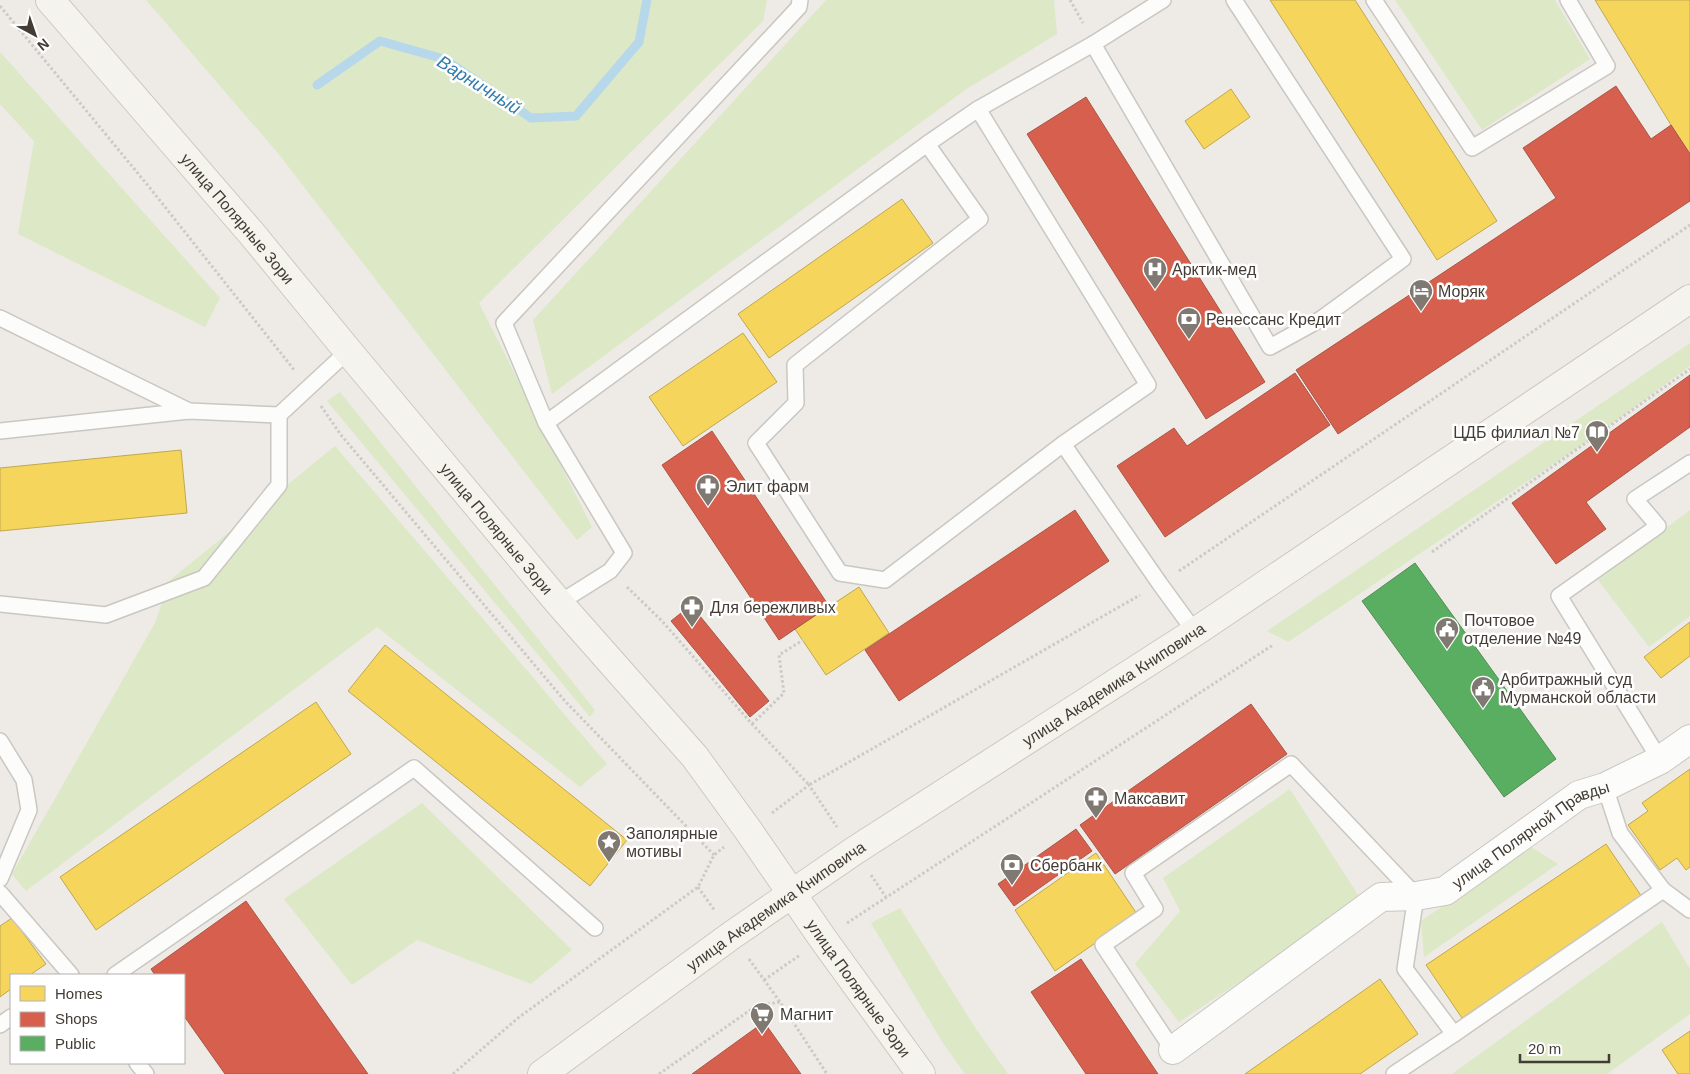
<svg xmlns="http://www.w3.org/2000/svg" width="1690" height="1074" font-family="Helvetica,sans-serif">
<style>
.green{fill:#dce8c6}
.homes{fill:#f6d55c;stroke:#c0a750}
.shops{fill:#d6604d;stroke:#aa5546}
.public{fill:#5aae61;stroke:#538c54}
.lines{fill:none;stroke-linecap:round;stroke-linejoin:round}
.stream{stroke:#b7d8eb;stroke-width:9}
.lane-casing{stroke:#cac7c2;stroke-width:18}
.street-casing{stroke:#cac7c2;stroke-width:30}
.secondary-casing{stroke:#ccc8bd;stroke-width:30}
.path{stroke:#cccac6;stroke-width:3;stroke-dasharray:2.5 2.5;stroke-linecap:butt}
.lane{stroke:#fcfcfb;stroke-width:15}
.street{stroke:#fcfcfb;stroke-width:28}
.secondary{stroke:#f5f3ed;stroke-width:28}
.labels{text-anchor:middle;stroke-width:5;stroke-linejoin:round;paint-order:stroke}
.street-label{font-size:16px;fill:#433c34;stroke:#fff}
.poi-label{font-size:16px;fill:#433c34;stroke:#fff;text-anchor:start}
.water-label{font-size:18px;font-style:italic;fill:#307bab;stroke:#fff}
</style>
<rect width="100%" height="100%" fill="#eeebe6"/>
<g class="green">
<polygon points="146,0 767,0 763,21 479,303 592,527 577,540 277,152"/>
<polygon points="826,0 1054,0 1057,34 965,90 552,394 533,320"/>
<polygon points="1395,0 1555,0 1590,59 1482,130"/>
<polygon points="0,52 220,298 205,327 18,234 34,141 0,104"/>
<polygon points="1690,343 1690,366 1592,438 1288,642 1267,631"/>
<polygon points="340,392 595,710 590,717 327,401"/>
<polygon points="335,446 607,764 580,787 377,627 26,891 12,874 155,623 169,581"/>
<polygon points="1690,510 1690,616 1649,647 1598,580"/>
<polygon points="1290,789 1362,901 1179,1022 1135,964 1180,911 1163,878"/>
<polygon points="422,803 572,950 531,984 417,940 352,985 284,899"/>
<polygon points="1530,846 1558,864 1424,957 1421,921"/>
<polygon points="900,908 976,1029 1008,1074 965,1074 943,1043 871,923"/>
<polygon points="1662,922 1690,969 1690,1014 1607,1074 1452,1074"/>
</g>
<g class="homes">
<polygon points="1270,0 1355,0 1497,221 1437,260"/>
<polygon points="1595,0 1690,0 1690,154 1671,125"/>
<polygon points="1231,89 1250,117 1204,149 1185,121"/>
<polygon points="902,199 933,243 769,358 738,314"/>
<polygon points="743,333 777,382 683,446 649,397"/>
<polygon points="181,450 187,513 0,531 0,468"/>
<polygon points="859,587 889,633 826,675 795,629"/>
<polygon points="1690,622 1690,656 1661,678 1644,657"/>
<polygon points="385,645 627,840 590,886 348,691"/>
<polygon points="316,702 351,754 96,930 60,877"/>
<polygon points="1690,769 1690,867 1686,870 1677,858 1660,870 1628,825 1648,811 1642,803"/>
<polygon points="1606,844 1642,897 1462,1018 1426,965"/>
<polygon points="1096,853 1137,914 1055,971 1015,910"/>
<polygon points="12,918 46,964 30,975 11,975 11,989 0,997 0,926"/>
<polygon points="1380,979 1418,1034 1360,1074 1245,1074"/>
<polygon points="1690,1031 1690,1074 1678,1074 1662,1050"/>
</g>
<g class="shops">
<polygon points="1616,86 1651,139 1671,125 1690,154 1690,201 1338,434 1296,370 1556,198 1523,148"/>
<polygon points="1086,97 1265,382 1206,419 1027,134"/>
<polygon points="1295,373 1330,425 1165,537 1117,466 1174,428 1187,446"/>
<polygon points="1690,375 1690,427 1586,502 1606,529 1556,564 1512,503"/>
<polygon points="712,431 829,606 779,640 662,465"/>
<polygon points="1075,510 1109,561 899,701 865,650"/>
<polygon points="691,605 769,701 750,717 671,621"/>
<polygon points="1251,704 1287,754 1115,874 1080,825"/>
<polygon points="1076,829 1092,851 1014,906 998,884"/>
<polygon points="246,901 368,1074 225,1074 184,1016 184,975 155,975 151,969"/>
<polygon points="1081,959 1158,1074 1086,1074 1031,992"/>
<polygon points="764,1022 801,1074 692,1074"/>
</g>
<polygon class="public" points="1415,563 1556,759 1504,797 1362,601"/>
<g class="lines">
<polyline class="stream" points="317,85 380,41 444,59 531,118 576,116 639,42 647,0"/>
<g class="lane-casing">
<g id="lane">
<polyline points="1374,0 1472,148 1607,66 1568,0"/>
<polyline points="1093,44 1270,347 1321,319 1403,259 1234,0"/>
<polyline points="927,144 980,219 795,365 796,403 756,443 840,573 885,580 1063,444 1148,385 978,109"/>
<polyline points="0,318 189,411"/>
<polyline points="546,423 504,323 799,7 800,0"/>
<polyline points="0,431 189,411 279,415 348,351"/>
<polyline points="1063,444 1160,584 1195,632"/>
<polyline points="559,603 610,571 624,553 546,423 927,144 978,109 1093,44 1163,0"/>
<polyline points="0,604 106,615 204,578 279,485 279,415"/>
<polyline points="0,741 24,780 29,810 0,879"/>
<polyline points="1660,760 1559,596 1658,526 1635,499 1690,463"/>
<polyline points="1605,787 1620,833 1663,890 1690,910"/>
<polyline points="0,893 71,975"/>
<polyline points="115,975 414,768 595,928"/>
<polyline points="0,1025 11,1017"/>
<polyline points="1454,1034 1663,890"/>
<polyline points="1173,1050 1103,945 1155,909 1133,873 1291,764 1416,896 1405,969 1454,1034 1394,1074"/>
<polyline points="137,1063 146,1074"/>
</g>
</g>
<g class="street-casing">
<g id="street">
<path id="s1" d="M1173,1050L1381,897L1416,896L1445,891L1579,795L1605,787L1660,760L1690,739"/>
</g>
</g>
<g class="secondary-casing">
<g id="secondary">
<path id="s2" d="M50,0L252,234L348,351L559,603L695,757L748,830L823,939L921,1074"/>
<path id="s3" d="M542,1074L732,935L854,851L1195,632L1690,299"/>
</g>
</g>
<g class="path">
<polyline points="1070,0 1083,23"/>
<polyline points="0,6 150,188 295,371"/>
<polyline points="321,406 341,435 564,700 714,855"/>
<polyline points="1432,552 1690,369"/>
<polyline points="1179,571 1690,225"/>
<polyline points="627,587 662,621 752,724 809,785 1140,595"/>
<polyline points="752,724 784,693 779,655 803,640"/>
<polyline points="772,813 809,785 837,827"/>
<polyline points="871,875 886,897"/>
<polyline points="698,887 715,911"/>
<polyline points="847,923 1273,645"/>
<polyline points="749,959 780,1002"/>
<polyline points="764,980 800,955"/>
<polyline points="453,1074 518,1018 698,887 714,855 724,847"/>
<polyline points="659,1074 756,1006 780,1002 827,1074"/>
</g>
<use href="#lane" class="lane"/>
<use href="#street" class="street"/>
<use href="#secondary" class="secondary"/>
</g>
<defs>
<g id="hospital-pin" transform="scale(1.25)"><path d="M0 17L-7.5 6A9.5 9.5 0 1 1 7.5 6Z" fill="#7f7972" stroke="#fff"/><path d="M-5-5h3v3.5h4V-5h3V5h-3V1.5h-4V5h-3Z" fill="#fff"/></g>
<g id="hotel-pin" transform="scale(1.25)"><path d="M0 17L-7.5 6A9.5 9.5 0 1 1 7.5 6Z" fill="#7f7972" stroke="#fff"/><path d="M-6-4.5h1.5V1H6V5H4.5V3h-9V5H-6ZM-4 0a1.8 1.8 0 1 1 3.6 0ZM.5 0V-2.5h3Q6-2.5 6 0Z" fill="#fff"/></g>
<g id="bank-pin" transform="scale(1.25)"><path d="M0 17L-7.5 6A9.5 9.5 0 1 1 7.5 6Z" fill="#7f7972" stroke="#fff"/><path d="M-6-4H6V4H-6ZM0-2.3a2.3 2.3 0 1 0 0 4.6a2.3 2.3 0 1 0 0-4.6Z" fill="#fff"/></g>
<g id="library-pin" transform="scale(1.25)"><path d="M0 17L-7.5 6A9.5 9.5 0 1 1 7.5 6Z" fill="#7f7972" stroke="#fff"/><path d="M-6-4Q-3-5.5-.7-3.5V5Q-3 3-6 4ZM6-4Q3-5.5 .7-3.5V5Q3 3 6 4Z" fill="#fff"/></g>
<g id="pharmacy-pin" transform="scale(1.25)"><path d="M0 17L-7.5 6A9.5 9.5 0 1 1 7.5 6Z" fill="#7f7972" stroke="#fff"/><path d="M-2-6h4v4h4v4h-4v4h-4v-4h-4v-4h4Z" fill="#fff"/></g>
<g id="civic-pin" transform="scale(1.25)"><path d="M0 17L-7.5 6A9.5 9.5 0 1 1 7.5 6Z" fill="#7f7972" stroke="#fff"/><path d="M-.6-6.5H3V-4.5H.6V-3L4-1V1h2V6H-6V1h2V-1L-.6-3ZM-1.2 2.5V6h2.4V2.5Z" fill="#fff"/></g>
<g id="sight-pin" transform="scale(1.25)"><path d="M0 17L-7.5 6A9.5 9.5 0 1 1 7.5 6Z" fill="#7f7972" stroke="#fff"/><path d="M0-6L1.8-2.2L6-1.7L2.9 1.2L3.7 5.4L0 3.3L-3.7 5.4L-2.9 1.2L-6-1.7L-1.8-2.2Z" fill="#fff"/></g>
<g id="supermarket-pin" transform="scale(1.25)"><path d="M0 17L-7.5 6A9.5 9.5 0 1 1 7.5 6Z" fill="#7f7972" stroke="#fff"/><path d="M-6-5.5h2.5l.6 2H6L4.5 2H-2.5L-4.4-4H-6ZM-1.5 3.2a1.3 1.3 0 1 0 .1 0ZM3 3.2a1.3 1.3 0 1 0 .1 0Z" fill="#fff"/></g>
</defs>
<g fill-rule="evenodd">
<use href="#hospital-pin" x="1155" y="269"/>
<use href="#hotel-pin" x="1421" y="291"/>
<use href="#bank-pin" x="1189" y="319"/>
<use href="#library-pin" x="1597" y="432"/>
<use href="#pharmacy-pin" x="708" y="486"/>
<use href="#pharmacy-pin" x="692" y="607"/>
<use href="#civic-pin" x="1447" y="629"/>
<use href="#civic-pin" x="1483" y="688"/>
<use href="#pharmacy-pin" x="1096" y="798"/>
<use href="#sight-pin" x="609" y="842"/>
<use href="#bank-pin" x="1012" y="865"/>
<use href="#supermarket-pin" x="762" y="1014"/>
</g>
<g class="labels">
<g class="street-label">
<text dy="6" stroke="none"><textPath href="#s2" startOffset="288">улица Полярные Зори</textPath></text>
<text dy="6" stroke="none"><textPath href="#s2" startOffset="692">улица Полярные Зори</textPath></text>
<text dy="6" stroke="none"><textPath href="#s3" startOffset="692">улица Академика Книповича</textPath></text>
<text dy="6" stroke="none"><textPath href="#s1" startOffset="426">улица Полярной Правды</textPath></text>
<text dy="6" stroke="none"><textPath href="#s3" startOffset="288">улица Академика Книповича</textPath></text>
<text dy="6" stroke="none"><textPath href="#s2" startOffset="1278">улица Полярные Зори</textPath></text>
</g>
<g class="poi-label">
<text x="1172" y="275">Арктик-мед</text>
<text x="1438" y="297">Моряк</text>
<text x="1206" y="325">Ренессанс Кредит</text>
<text x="1580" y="438" text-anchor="end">ЦДБ филиал №7</text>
<text x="726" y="492">Элит фарм</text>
<text x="710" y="613">Для бережливых</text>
<text x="1464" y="626">Почтовое<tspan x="1464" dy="18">отделение №49</tspan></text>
<text x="1500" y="685">Арбитражный суд<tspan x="1500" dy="18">Мурманской области</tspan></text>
<text x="1114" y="804">Максавит</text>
<text x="626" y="839">Заполярные<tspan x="626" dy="18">мотивы</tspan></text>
<text x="1030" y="871">Сбербанк</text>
<text x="780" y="1020">Магнит</text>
</g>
<g class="water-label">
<text transform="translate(479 85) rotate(32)" y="6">Варничный</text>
</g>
</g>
<rect x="10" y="974" width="175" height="90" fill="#ffffff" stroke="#b4b1ae"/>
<rect x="20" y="986" width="25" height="15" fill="#f6d55c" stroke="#b4b1ae"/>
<text x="55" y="999" font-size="15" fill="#433c34">Homes</text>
<rect x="20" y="1012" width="25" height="15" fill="#d6604d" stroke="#b4b1ae"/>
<text x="55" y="1024" font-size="15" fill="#433c34">Shops</text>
<rect x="20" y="1036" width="25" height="15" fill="#5aae61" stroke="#b4b1ae"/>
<text x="55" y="1049" font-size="15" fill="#433c34">Public</text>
<g transform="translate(35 35) rotate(140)" stroke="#ffffff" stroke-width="4" paint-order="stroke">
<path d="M0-4L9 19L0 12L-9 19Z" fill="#433c34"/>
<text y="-8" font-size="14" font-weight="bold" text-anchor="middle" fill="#433c34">N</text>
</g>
<path d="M1520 1054v8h89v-8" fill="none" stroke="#433c34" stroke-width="2.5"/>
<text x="1528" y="1054" font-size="15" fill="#433c34" stroke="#ffffff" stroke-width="4" paint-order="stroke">20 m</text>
</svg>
